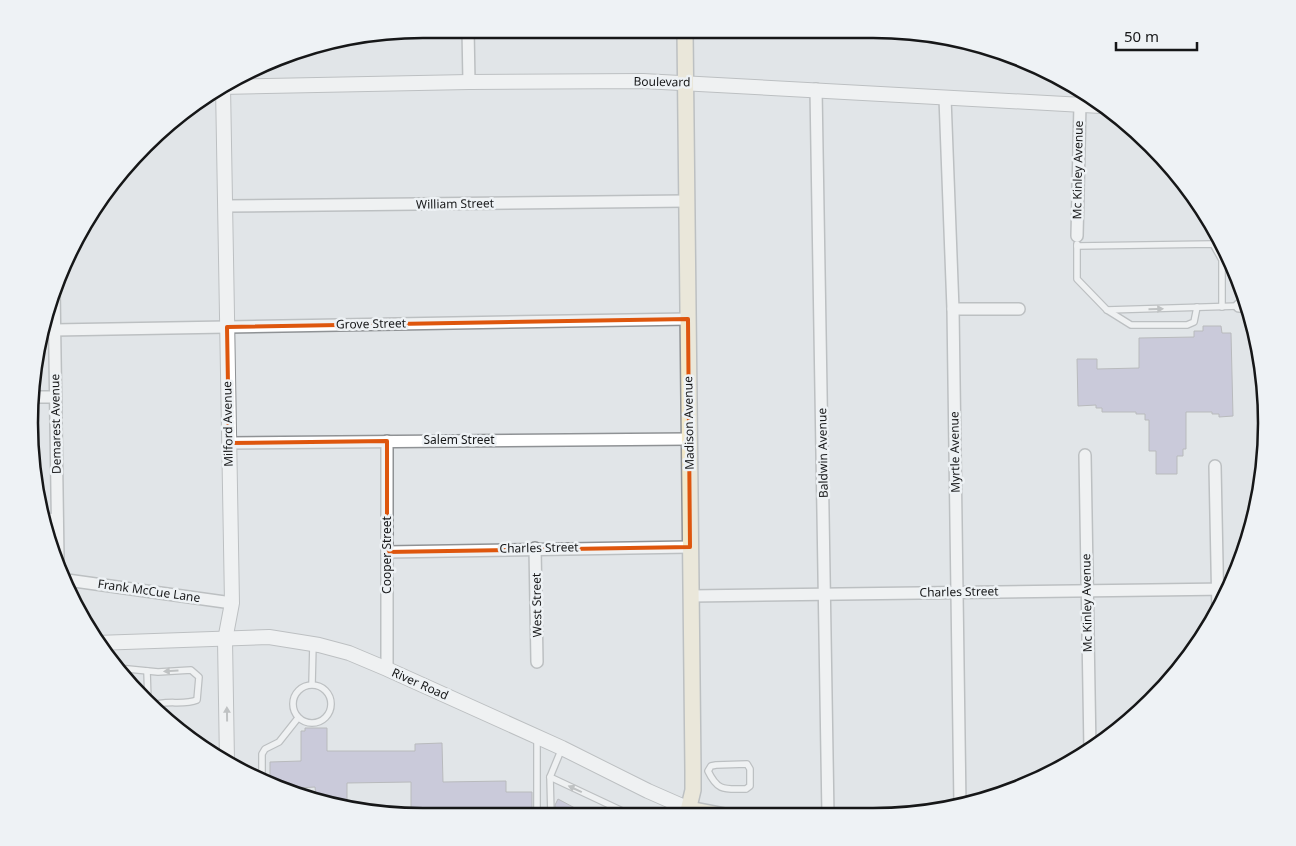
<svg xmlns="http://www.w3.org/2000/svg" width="1296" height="846" font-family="'Noto Sans',sans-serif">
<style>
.building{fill:#ada9c9;stroke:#868589}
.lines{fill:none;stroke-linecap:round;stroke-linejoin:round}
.service-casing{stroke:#8f9295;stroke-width:8}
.minor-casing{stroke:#8f9295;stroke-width:14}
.tertiary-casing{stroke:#8f9295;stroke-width:16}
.secondary-casing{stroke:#8f9295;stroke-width:18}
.service{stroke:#fff;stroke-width:5.5}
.minor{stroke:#fff;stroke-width:11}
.tertiary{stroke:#fff;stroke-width:14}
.secondary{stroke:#f3e9ca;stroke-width:15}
.oneway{fill:#969797}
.marked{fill:none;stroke:#de560d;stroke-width:4;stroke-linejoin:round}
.labels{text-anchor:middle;stroke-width:5;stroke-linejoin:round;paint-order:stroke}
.street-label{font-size:12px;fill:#161718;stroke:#eef2f5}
.rim{fill:none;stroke:#161718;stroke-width:2.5}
</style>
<rect width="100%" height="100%" fill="#e1e5e8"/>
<g class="building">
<polygon points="1203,326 1221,326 1222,333 1231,333 1233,416 1219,417 1219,414 1212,414 1212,412 1186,412 1186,449 1183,449 1183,456 1177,456 1177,474 1156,474 1156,451 1149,451 1149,420 1145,420 1145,414 1136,414 1136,412 1102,412 1102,408 1096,408 1096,405 1078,406 1077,359 1097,359 1097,369 1139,368 1139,338 1194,337 1194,331 1203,331"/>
<polygon points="305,728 327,728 327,751 415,751 415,744 442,743 443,782 506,781 506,792 532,792 532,815 411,814 411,782 347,783 347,807 316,797 315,787 298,788 298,792 279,786 279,783 270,783 270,762 301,761 301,731 305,731"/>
<polygon points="558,799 588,815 556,815 555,805"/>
</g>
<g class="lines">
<g class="service-casing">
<g id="service">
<polyline points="1077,244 1077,279 1107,310 1131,325 1187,325 1194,322 1197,307"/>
<polyline points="1077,246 1213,244 1222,260 1222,307"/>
<polyline points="1107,310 1239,306"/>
<path d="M118,668L158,672L191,670L199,677L197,700C183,706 165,699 151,706"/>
<polyline points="147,671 148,702"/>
<polyline points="312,684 313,644"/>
<circle cx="312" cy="704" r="19"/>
<polyline points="537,737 537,815"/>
<path d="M747,764L750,769V786L746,789C725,789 718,792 708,771L711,766L716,765Z"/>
<polyline points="550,777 631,815"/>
<polyline points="262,781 262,754 265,749 279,742 298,718"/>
<polyline points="551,815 550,777 562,748"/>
</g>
</g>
<g class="minor-casing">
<g id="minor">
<polyline points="468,29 469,82"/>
<polyline points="816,89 828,816"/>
<polyline points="945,98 953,309 960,806"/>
<polyline points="225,206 686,201"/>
<polyline points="1077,236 1080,104"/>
<polyline points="54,288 58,559"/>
<polyline points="1239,306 1248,306"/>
<polyline points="953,309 1019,309"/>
<polyline points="54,330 688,319"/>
<polyline points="30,397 55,397"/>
<polyline points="387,441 387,669"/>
<polyline points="229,443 689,439"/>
<polyline points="1085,455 1090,750"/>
<polyline points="1215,466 1218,613"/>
<polyline points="42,520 57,519"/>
<polyline points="535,548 537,662"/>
<polyline points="387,552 690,547"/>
<polyline points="67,580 232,603"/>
<polyline points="691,596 1228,589"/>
</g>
</g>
<g class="tertiary-casing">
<g id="tertiary">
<polyline points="223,86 232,603 225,640 227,762"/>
<polyline points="221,87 469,82 643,81 1101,106"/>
<polyline points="96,643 269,637 319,645 349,653 387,669 562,748 648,791 689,809"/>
</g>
</g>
<g class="secondary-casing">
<g id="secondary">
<polyline points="685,31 693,771 693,790 687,815"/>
<polyline points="689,809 725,816"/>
</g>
</g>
<use href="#service" class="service"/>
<use href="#minor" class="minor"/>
<use href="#tertiary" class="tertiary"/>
<use href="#secondary" class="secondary"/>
</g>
<defs><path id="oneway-solid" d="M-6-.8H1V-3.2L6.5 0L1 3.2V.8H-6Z" transform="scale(1.25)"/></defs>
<g class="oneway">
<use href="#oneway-solid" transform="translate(1156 309) rotate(-2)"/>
<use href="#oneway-solid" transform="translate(171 671) rotate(176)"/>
<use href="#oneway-solid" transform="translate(227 714) rotate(-91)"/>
<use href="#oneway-solid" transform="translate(575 789) rotate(-155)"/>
</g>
<path d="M0 0H1296V846H0ZM688,319L690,547L387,552V441L229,443L227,327Z" fill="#e1e5e8" fill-opacity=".55" fill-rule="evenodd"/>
<path class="marked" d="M688,319L690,547L387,552V441L229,443L227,327Z"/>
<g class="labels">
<g class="street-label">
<text transform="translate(662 82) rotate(1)" y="4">Boulevard</text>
<text transform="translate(1078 170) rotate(-89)" y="4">Mc Kinley Avenue</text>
<text transform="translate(455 204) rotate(-1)" y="4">William Street</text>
<text transform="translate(371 324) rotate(-1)" y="4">Grove Street</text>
<text transform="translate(689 423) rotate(-91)" y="4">Madison Avenue</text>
<text transform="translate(56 424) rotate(-91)" y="4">Demarest Avenue</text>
<text transform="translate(228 424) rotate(-91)" y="4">Milford Avenue</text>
<text x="459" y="444">Salem Street</text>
<text transform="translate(955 452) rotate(-91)" y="4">Myrtle Avenue</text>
<text transform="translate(823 453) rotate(-91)" y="4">Baldwin Avenue</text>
<text transform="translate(539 548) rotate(-1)" y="4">Charles Street</text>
<text transform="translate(387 555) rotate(-90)" y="4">Cooper Street</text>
<text transform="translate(149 591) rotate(8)" y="4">Frank McCue Lane</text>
<text transform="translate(959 592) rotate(-1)" y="4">Charles Street</text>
<text transform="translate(1087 603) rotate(-91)" y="4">Mc Kinley Avenue</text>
<text transform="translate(537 605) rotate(-91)" y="4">West Street</text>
<text transform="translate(420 684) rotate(24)" y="4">River Road</text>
</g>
</g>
<path d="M0 0H1296V846H0ZM423 38H873A385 385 0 0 1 1258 423V423A385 385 0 0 1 873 808H423A385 385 0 0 1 38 423V423A385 385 0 0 1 423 38Z" fill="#eef2f5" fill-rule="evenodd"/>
<path class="rim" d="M423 38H873A385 385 0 0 1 1258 423V423A385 385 0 0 1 873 808H423A385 385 0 0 1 38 423V423A385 385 0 0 1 423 38Z"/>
<path d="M1116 42v8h81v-8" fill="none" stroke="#161718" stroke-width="2.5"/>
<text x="1124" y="42" font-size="15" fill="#161718" stroke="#eef2f5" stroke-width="4" paint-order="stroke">50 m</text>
</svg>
